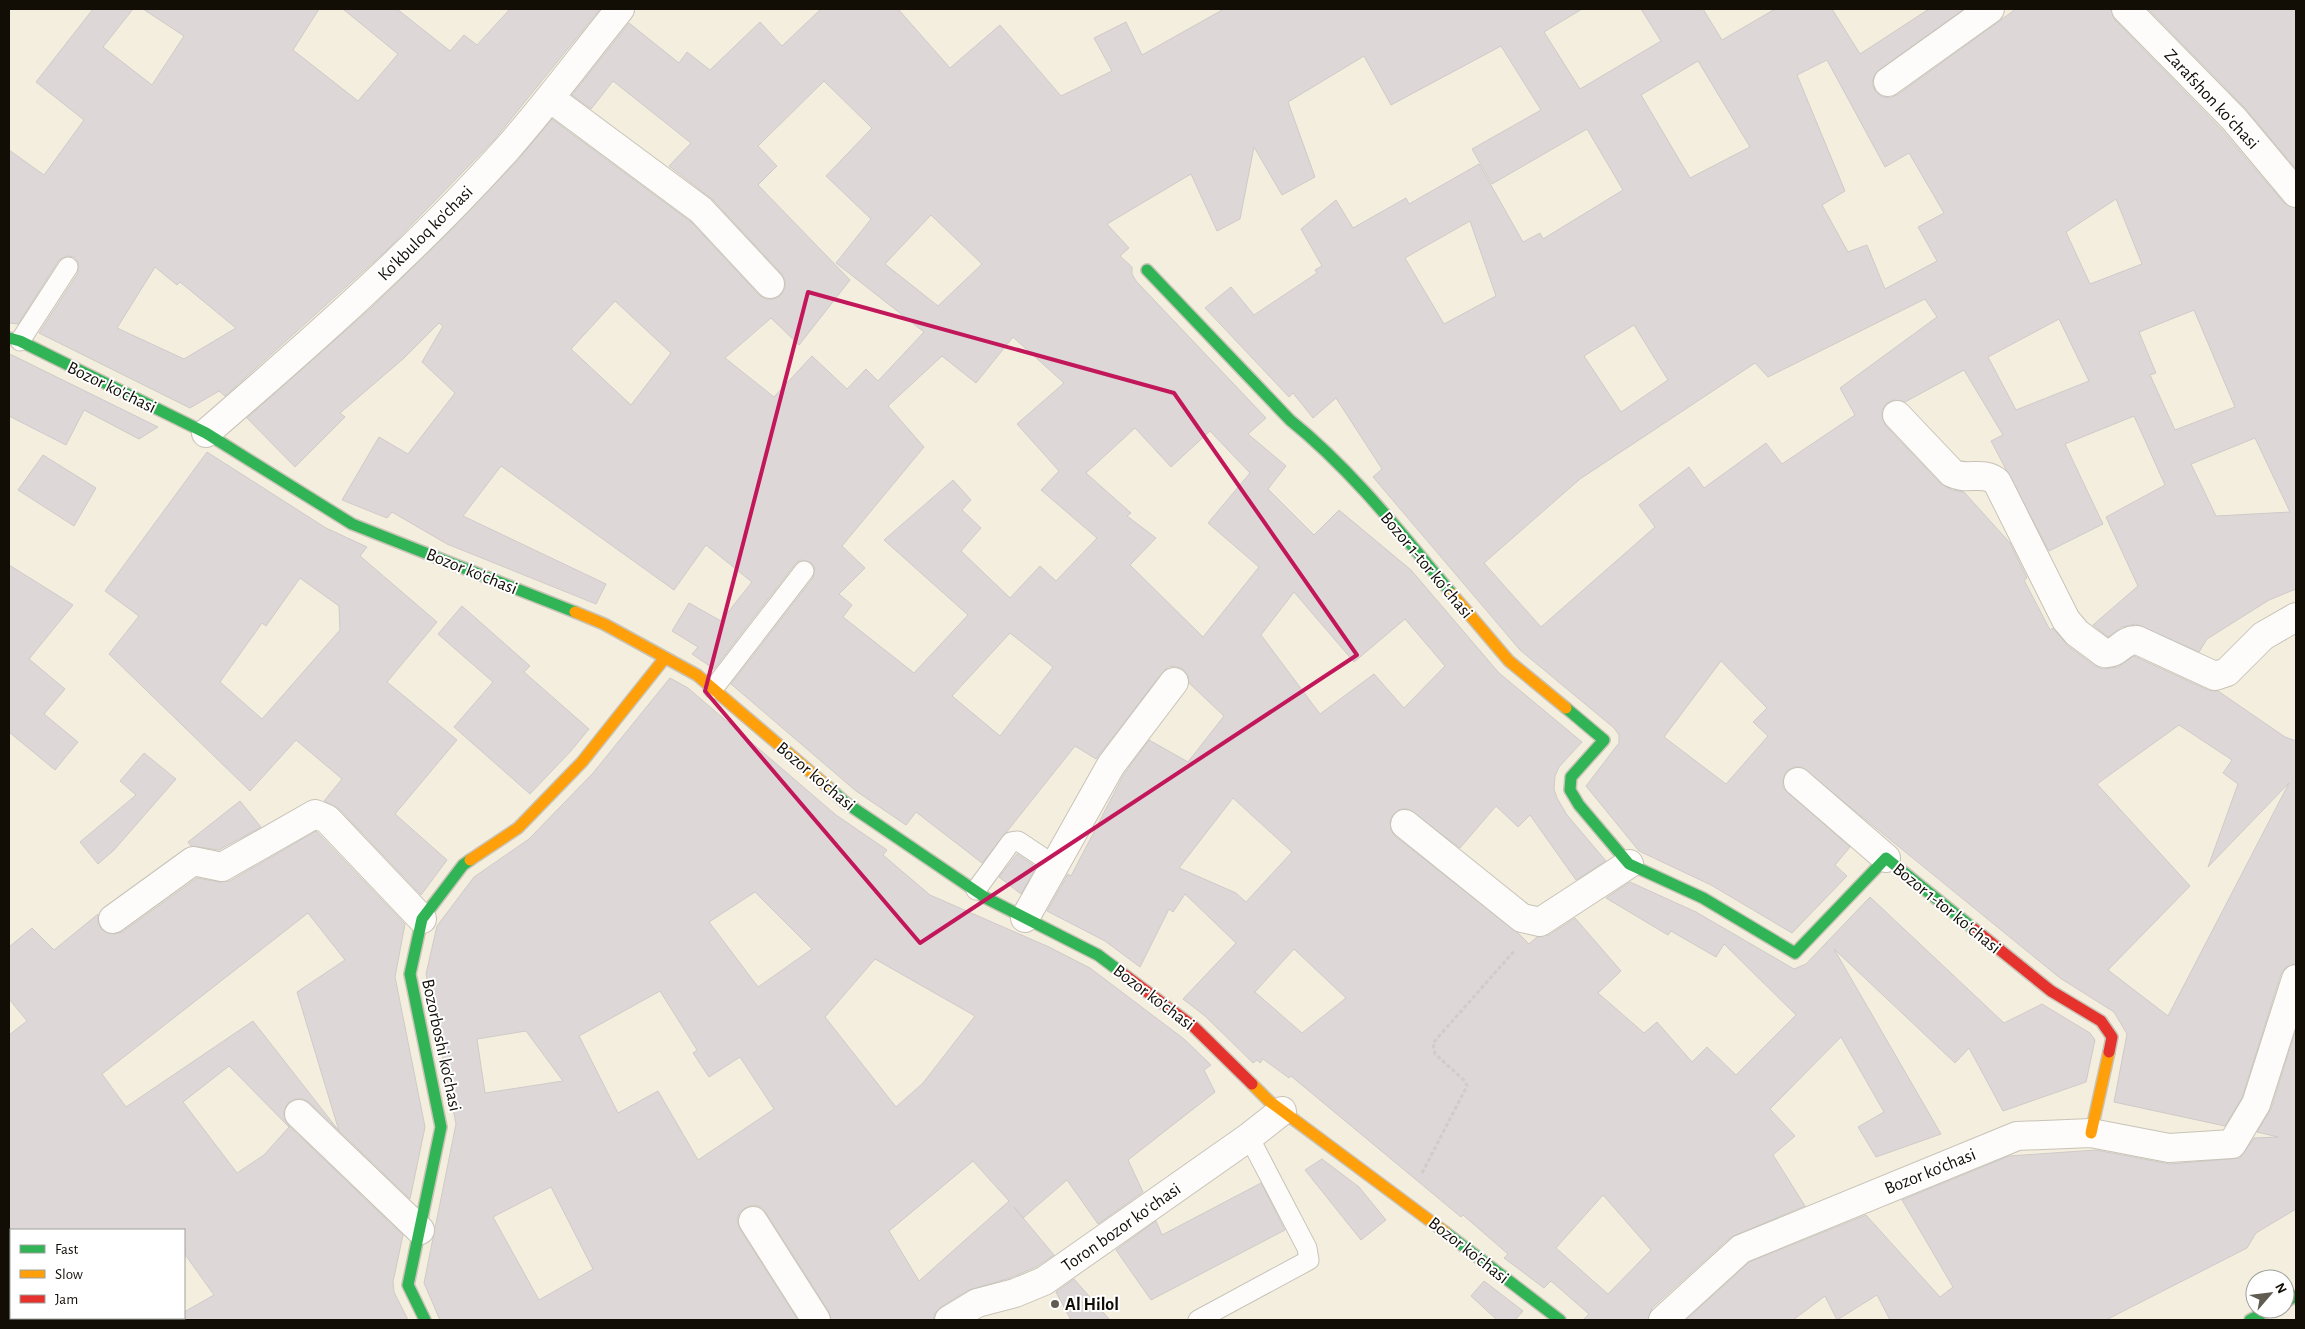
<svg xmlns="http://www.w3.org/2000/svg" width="2305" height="1329" font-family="'Alegreya Sans',sans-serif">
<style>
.building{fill:#ddd8d7;stroke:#cfcac8;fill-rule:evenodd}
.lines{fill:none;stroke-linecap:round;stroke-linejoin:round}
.lane-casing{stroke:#c8c3b7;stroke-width:21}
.street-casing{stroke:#c8c3b7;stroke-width:30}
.fast-casing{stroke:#c8c3b7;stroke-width:14}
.slow-casing{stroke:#c8c3b7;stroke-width:14}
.jam-casing{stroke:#c8c3b7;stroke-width:14}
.path{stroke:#cfcdc8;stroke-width:3;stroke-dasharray:4 2.5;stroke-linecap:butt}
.lane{stroke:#fdfcfa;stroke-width:19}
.street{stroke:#fdfcfa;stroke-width:28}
.fast{stroke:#30b455;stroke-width:11}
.slow{stroke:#ff9f0a;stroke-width:11}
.jam{stroke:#e5322d;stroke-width:11}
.marked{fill:none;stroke:#c2185b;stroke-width:4;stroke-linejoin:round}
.poi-dot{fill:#615c52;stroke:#fff;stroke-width:2}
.labels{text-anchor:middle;stroke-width:4;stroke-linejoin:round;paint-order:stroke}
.street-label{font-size:18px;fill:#120e06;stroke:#fff}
.poi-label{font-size:18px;font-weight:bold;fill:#120e06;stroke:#fff;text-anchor:start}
</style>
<rect width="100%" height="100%" fill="#f4eedf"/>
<g class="building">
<path d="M93,9H133L103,47L152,85L184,36L143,9H319L293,50L358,101L398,54L343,9H397L450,51L464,35L477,45L510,9H600L494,140L387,250L225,396L219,391L190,408L39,333L78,273V262L74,257L68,256L59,260L18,324L9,323V150L44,175L84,120L36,82ZM155,267L177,285L180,282L236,328L184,359L117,328Z"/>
<path d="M821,9H898L950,68L1000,25L1061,96L1112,71L1094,38L1126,22L1142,55L1224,9H1582L1544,32L1580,89L1661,41L1641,9H1703L1722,40L1775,9H1832L1860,54L1929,9H1964L1879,70L1874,76L1872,83L1875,91L1881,96L1889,98L1897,95L2016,9H2111L2115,20L2222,130L2284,203L2296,208V589L2269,600L2207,639L2199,652L2136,624L2122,627L2108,637L2093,625L2138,586L2106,517L2165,485L2134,416L2065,444L2103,524L2049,551L1991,441L2003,435L1964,370L1905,402L1894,400L1887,403L1882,410V418L1886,426L1941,484L1952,490L1964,492L2010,543L2027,578L2024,580L2050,630L2053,628L2068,646L2095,666L2103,669L2118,667L2134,656L2208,690L2218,691L2285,737L2296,741V964L2286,967L2281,974L2242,1098L2225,1126L2114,1102L2127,1034L2114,1012L2060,978L1801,767H1793L1786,772L1783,780V788L1850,847L1835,865L1847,876L1792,933L1711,885L1639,851L1586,786L1619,743V735L1614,728L1520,650L1373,477L1382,469L1336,398L1313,418L1293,393L1289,397L1205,308L1231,287L1254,315L1317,273L1315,270L1322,266L1301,229L1336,200L1353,228L1406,198L1409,204L1479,164L1523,242L1540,233L1543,239L1623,190L1587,129L1492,184L1472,149L1541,110L1501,46L1391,105L1364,56L1288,102L1315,177L1282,195L1254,147L1240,219L1217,231L1191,174L1107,224L1129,248L1120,256L1132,267V274L1136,281L1266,418L1248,434L1286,466L1268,489L1314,535L1339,510L1411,570L1499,673L1582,742L1559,767L1555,776L1554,789L1557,798L1567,815L1606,861L1576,880L1530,815L1518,827L1496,806L1460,848L1408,809H1400L1393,815L1390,822L1391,830L1395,836L1518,933L1529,944L1537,937L1549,935L1575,918L1621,971L1598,993L1644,1033L1657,1022L1692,1062L1707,1047L1736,1075L1796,1015L1724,944L1716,957L1671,931L1668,935L1606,898L1630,882L1696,912L1794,969L1806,964L1870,897L2004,1023L2042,1004L2090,1033L2095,1040L2086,1082L2003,1111L1969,1048L1955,1063L1834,949L1941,1134L1876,1157L1858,1127L1884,1112L1841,1037L1770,1109L1795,1136L1773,1155L1805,1206L1731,1237L1652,1308L1648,1320H1583L1589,1314L1551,1281L1544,1288L1504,1258L1508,1254L1463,1215L1461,1217L1291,1076L1289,1078L1263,1059L1260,1063L1257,1060L1253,1063L1205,1016L1183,999L1236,943L1185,894L1173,912L1169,909L1140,967L1105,941L1047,911L1068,874L1071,876L1124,774L1149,740L1188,762L1224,716L1189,683L1188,676L1183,669L1175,666L1168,667L1162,673L1096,759L1075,746L982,863L916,812L906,825L856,791L731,684L813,578L815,567L810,562L800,560L795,564L714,669L692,654L698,647L672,631L689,603L721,621L752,582L706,545L674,590L501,466L463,516L606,584L596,604L447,544L392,512L387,518L342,500L379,437L408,454L455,393L422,362L443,326L439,323L403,359L340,413L345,417L295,467L247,418L371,308L445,236L517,161L552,119L691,222L759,295L766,299H773L780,296L785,288V280L781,273L712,199L669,166L691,143L613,81L591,109L572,95L629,23L679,63L687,52L710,70L760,22L782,46ZM1827,60L1885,167L1909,153L1944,213L1918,227L1937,261L1885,289L1867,245L1848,252L1822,205L1845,191L1797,75ZM1698,61L1750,147L1690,178L1641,95ZM824,81L872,128L826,176L871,219L836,263L924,332L878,381L866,369L847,389L812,356L774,397L725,358L771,318L799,345L850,280L758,185L777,166L758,146ZM2116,199L2142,264L2090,284L2066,232ZM931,215L982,264L938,306L885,264ZM1470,221L1496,296L1444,324L1405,258ZM1925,299L1937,317L1840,388L1855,415L1782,464L1766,443L1704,488L1689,467L1639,505L1655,527L1541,627L1484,563L1580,479L1755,363L1768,377ZM615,301L671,353L631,405L571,349ZM2194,310L2235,407L2175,430L2150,375L2156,373L2139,332ZM2059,319L2089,381L2016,410L1988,357ZM1634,325L1668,380L1621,412L1584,356ZM1013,337L1064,383L1017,424L1059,471L1041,490L1097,538L1056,581L1040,566L1010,598L961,551L981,528L962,510L971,500L953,480L884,540L968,615L914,673L843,617L852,605L839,594L865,568L842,546L924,447L888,406L942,356L976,383ZM1135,428L1171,467L1210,431L1250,473L1208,523L1259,567L1203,637L1130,565L1156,538L1127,516L1131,513L1086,473ZM2255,438L2290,512L2216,516L2191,464ZM1294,592L1354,662L1405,619L1445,666L1404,708L1374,674L1320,714L1261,635ZM1010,633L1053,667L1000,736L952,696ZM1721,661L1767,708L1753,722L1768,736L1726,784L1664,737ZM2179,725L2232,760L2223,773L2238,784L2208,867L2289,783L2168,1016L2108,970L2190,886L2097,784ZM1233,798L1292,852L1246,902L1236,893L1179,868ZM1294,949L1346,998L1302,1033L1255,992ZM1603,1195L1651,1250L1608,1294L1556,1248Z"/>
<polygon points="2148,9 2296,9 2296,169 2245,108"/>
<polygon points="9,354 14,356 158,427 139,439 84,410 66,445 9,416"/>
<path d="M207,452L326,528L367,547L360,556L437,622L387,682L457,740L395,814L447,860L421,895L338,808L324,801L342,779L296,740L250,791L109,654L139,616L105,591ZM300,578L339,606L340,630L262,719L220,682L262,623L266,626Z"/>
<polygon points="43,455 96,488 74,526 18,490"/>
<polygon points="9,565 73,605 29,659 65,689 44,714 78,742 55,770 9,732"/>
<polygon points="462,606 530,666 524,672 589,729 570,752 530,794 454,727 493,682 438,634"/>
<path d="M670,678L688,688L836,815L887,850L883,855L930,895L1049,947L1090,968L1184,1039L1211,1065L1204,1070L1215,1092L1128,1160L1143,1192L1098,1224L1067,1180L1023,1218L1014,1207L1054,1255L1036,1267L1010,1278L969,1290L941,1307L935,1313L933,1320H831L829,1312L766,1213L761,1207L753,1205L745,1208L739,1213L737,1221L740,1229L798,1320H440L424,1283L456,1124L426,974L437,926L474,877L529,839L593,773ZM755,892L812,949L758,987L709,922ZM875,959L975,1016L923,1083L896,1107L825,1017ZM660,991L697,1050L693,1053L709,1077L740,1057L774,1109L698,1160L658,1091L618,1113L579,1036ZM526,1031L563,1081L485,1093L477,1039ZM973,1161L1009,1201L919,1281L889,1231ZM551,1187L593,1269L539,1300L493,1217Z"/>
<polygon points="144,753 176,779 114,850 98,864 80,842 136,795 120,781"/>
<polygon points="240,801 261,827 219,850 191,846 188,842"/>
<path d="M316,831L405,924L395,977L425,1127L410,1199L309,1102L303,1099H295L288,1103L284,1110V1118L288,1125L403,1235L393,1282L394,1292L408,1320H169L184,1318V1312L214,1295L184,1253V1230H9V1035L27,1021L9,999V947L32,928L54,950L98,914V921L101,929L107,933L115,934L122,932L197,878L219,882L230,881ZM308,913L345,960L297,992L339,1131L253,1021L126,1107L102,1074ZM229,1066L289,1127L264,1155L237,1173L183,1102Z"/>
<polygon points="1017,854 1036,867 1021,894 999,877"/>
<polygon points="2296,1029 2296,1209 2256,1233 2247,1248 2106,1320 1890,1320 1877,1295 1837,1320 1825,1296 1793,1320 1686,1320 1749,1262 1866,1215 1940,1297 1953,1287 1902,1200 2009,1156 2096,1150 2170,1164 2240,1158 2254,1138 2278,1137 2257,1132 2271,1109"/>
<polygon points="1322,1159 1359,1187 1386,1220 1361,1240 1305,1170"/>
<polygon points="1261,1183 1285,1230 1151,1300 1116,1250 1156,1221 1162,1235"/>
<polygon points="1074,1279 1110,1320 1071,1320 1056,1292"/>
<polygon points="1484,1281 1523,1311 1515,1320 1497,1320 1471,1296"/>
</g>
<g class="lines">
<g class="lane-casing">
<g id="lane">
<polyline points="20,341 68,267"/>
<polyline points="713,689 804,571"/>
<polyline points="976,890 1011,842 1018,841 1054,865"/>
<polyline points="1198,1320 1309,1260 1307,1248 1249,1137"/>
</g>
</g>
<g class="street-casing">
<g id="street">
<polyline points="2126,9 2234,119 2296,193"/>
<polyline points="1888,82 1990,9"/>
<polyline points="550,98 701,210 770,284"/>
<path d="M1897,415L1952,473C1967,481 1984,470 1997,482L2066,620L2077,633L2104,653C2119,655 2122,639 2137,640L2215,676L2227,672L2263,636L2296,617"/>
<path d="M206,433C310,343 413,253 506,150C546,105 582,56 620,9"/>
<polyline points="1798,782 1886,858"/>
<polyline points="1405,824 1522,918 1540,922 1629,864"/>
<polyline points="1025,918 1111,765 1174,682"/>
<polyline points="113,919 193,861 222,867 315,814 327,819 422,919"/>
<polyline points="299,1114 420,1230"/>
<polyline points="753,1221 816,1320"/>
<polyline points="949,1320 977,1303 1015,1293 1044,1281 1249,1137 1282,1111"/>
<polyline points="1663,1320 1741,1249 2017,1136 2091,1133 2169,1148 2232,1144 2256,1104 2296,979"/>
</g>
</g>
<g class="fast-casing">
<g id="fast">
<path d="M1147,270L1290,420C1352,470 1401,533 1452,594"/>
<polyline points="9,338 20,341 206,433 352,524 575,612"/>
<polyline points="1566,708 1604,740 1571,777 1570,790 1579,805 1629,864 1703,898 1795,953 1886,858 1974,929"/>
<polyline points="828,787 846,803 986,898 1098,955 1122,973"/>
<polyline points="1445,1232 1560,1320"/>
<polyline points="2285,1302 2296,1296"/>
<polyline points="425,1320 408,1285 441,1127 410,974 422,919 463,865 470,860"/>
<polyline points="2250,1320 2271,1309"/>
</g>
</g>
<g class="slow-casing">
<g id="slow">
<polyline points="1452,594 1509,661 1566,708"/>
<polyline points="575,612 604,624 697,675 828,787"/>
<polyline points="470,860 518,828 582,762 664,659"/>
<polyline points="1252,1084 1269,1101 1445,1232"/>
<polyline points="2091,1133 2109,1052"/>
</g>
</g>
<g class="jam-casing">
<g id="jam">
<polyline points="1974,929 2051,991 2101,1021 2112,1037 2109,1052"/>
<polyline points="1122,973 1194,1027 1252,1084"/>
</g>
</g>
<polyline class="path" points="1422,1173 1467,1086 1465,1081 1435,1054 1433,1043 1515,950"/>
<use href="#lane" class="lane"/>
<use href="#street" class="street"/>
<use href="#fast" class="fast"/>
<use href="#slow" class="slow"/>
<use href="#jam" class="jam"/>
</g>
<path class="marked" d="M808,292L1174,393L1357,655L920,943L705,691Z"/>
<circle class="poi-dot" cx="1055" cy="1304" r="5"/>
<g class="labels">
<g class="street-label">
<text transform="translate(2212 99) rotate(47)" y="6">Zarafshon koʻchasi</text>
<text transform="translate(425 233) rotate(-45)" y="6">Ko'kbuloq ko'chasi</text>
<text transform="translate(112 387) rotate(26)" y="6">Bozor ko'chasi</text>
<text transform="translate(1427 565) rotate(50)" y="6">Bozor 1-tor koʻchasi</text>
<text transform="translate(472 571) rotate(22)" y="6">Bozor ko'chasi</text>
<text transform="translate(816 776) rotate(40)" y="6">Bozor ko'chasi</text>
<text transform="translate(1947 908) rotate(39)" y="6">Bozor 1-tor koʻchasi</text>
<text transform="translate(1154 997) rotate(37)" y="6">Bozor ko'chasi</text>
<text transform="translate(442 1045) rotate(78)" y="6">Bozorboshi ko'chasi</text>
<text transform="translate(1930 1171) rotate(-22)" y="6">Bozor ko'chasi</text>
<text transform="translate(1121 1227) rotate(-35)" y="6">Toron bozor koʻchasi</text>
<text transform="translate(1469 1250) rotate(38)" y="6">Bozor ko'chasi</text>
</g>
<g class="poi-label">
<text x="1065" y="1310">Al Hilol</text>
</g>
</g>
<rect width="2305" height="1329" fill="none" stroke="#120e06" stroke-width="20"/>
<rect x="10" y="1229" width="175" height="90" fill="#ffffff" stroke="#a09f9b"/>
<rect x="20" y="1245" width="25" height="8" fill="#30b455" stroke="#a09f9b"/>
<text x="55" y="1254" font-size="15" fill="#120e06">Fast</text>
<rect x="20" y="1270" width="25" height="8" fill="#ff9f0a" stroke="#a09f9b"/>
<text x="55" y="1279" font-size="15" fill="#120e06">Slow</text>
<rect x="20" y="1295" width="25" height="8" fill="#e5322d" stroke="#a09f9b"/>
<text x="55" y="1304" font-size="15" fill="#120e06">Jam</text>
<g transform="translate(2270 1294) rotate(62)"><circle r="24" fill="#ffffff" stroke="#a09f9b"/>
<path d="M0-4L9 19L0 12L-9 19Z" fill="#615c52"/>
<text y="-8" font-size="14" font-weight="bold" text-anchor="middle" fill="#120e06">N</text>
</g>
</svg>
